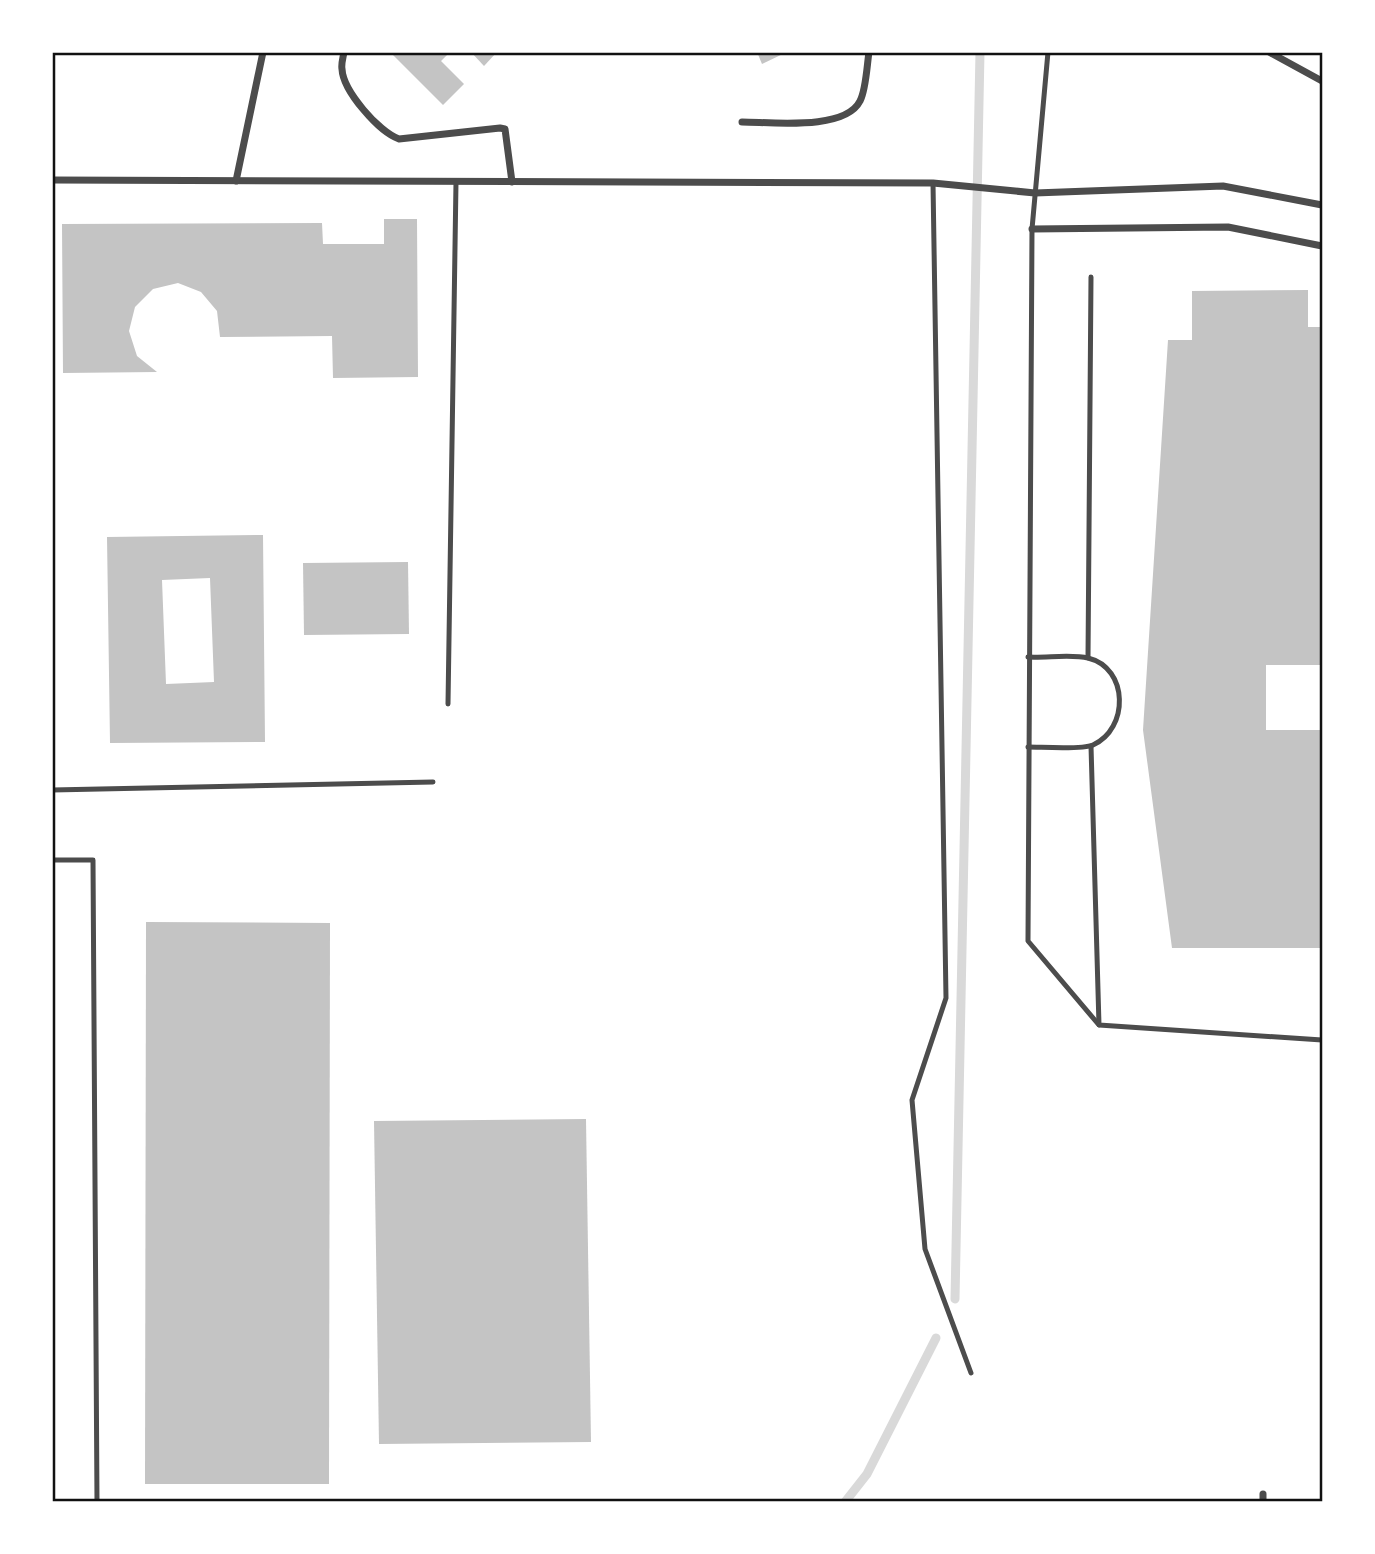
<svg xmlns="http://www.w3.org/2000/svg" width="1375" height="1554" font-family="'Libre Baskerville',serif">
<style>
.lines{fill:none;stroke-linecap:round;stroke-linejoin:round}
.stream{stroke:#d9d9d9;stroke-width:9}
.building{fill:#c4c4c4;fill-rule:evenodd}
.service{stroke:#4c4c4c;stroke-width:5}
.minor{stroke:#4c4c4c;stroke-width:7}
.neatline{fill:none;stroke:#111;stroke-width:2.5}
</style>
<rect width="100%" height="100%" fill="#fff"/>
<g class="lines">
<g class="stream">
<polyline points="955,1299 980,52"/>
<polyline points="845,1502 867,1474 936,1338"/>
</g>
</g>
<g class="building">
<polygon points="390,52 450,52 441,61 464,84 443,105"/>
<polygon points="471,52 497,52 484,66"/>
<polygon points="757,52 787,52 762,64"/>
<polygon points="384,219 417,219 418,377 333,378 332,336 220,337 217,311 201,292 178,283 153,289 135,307 129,331 137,356 157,372 63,373 62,224 322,223 323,244 384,244"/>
<polygon points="1308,290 1308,327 1322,327 1322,665 1266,665 1266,730 1322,730 1322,948 1172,948 1143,730 1168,340 1192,340 1192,291"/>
<path d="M263,535L265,742L110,743L107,537ZM210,578L214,682L166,684L162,580Z"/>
<polygon points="408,562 409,634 304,635 303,563"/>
<polygon points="146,922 330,923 329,1484 145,1484"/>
<polygon points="586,1119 591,1442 379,1444 374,1121"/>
</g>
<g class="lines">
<g class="service">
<polyline points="1048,52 1032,229 1028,941 1099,1025 1322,1040"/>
<polyline points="933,183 946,998 912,1100 925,1249 971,1373"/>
<polyline points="1088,658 1091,277"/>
<polyline points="448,704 456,182"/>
<polyline points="1091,746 1099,1025"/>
<path d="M1028,747C1042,747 1082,750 1093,745C1129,729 1129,668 1088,658C1072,654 1046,658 1028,657"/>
<polyline points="52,790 433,782"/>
<polyline points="52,860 93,860 97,1502"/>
</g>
<g class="minor">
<path d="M344,52C343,58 341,64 342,69C343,91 379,132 399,139L500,128L505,129L512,182"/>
<polyline points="1269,52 1322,81"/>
<path d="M742,122C771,122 845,131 860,101C866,90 867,65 869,52"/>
<polyline points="52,180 933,183 1035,193 1223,186 1322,205"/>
<polyline points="236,181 263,52"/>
<polyline points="1032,229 1228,227 1322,246"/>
<polyline points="1263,1494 1263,1502"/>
</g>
</g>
<rect width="1375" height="1554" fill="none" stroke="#ffffff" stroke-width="108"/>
<rect x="54" y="54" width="1267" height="1446" class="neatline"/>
</svg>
